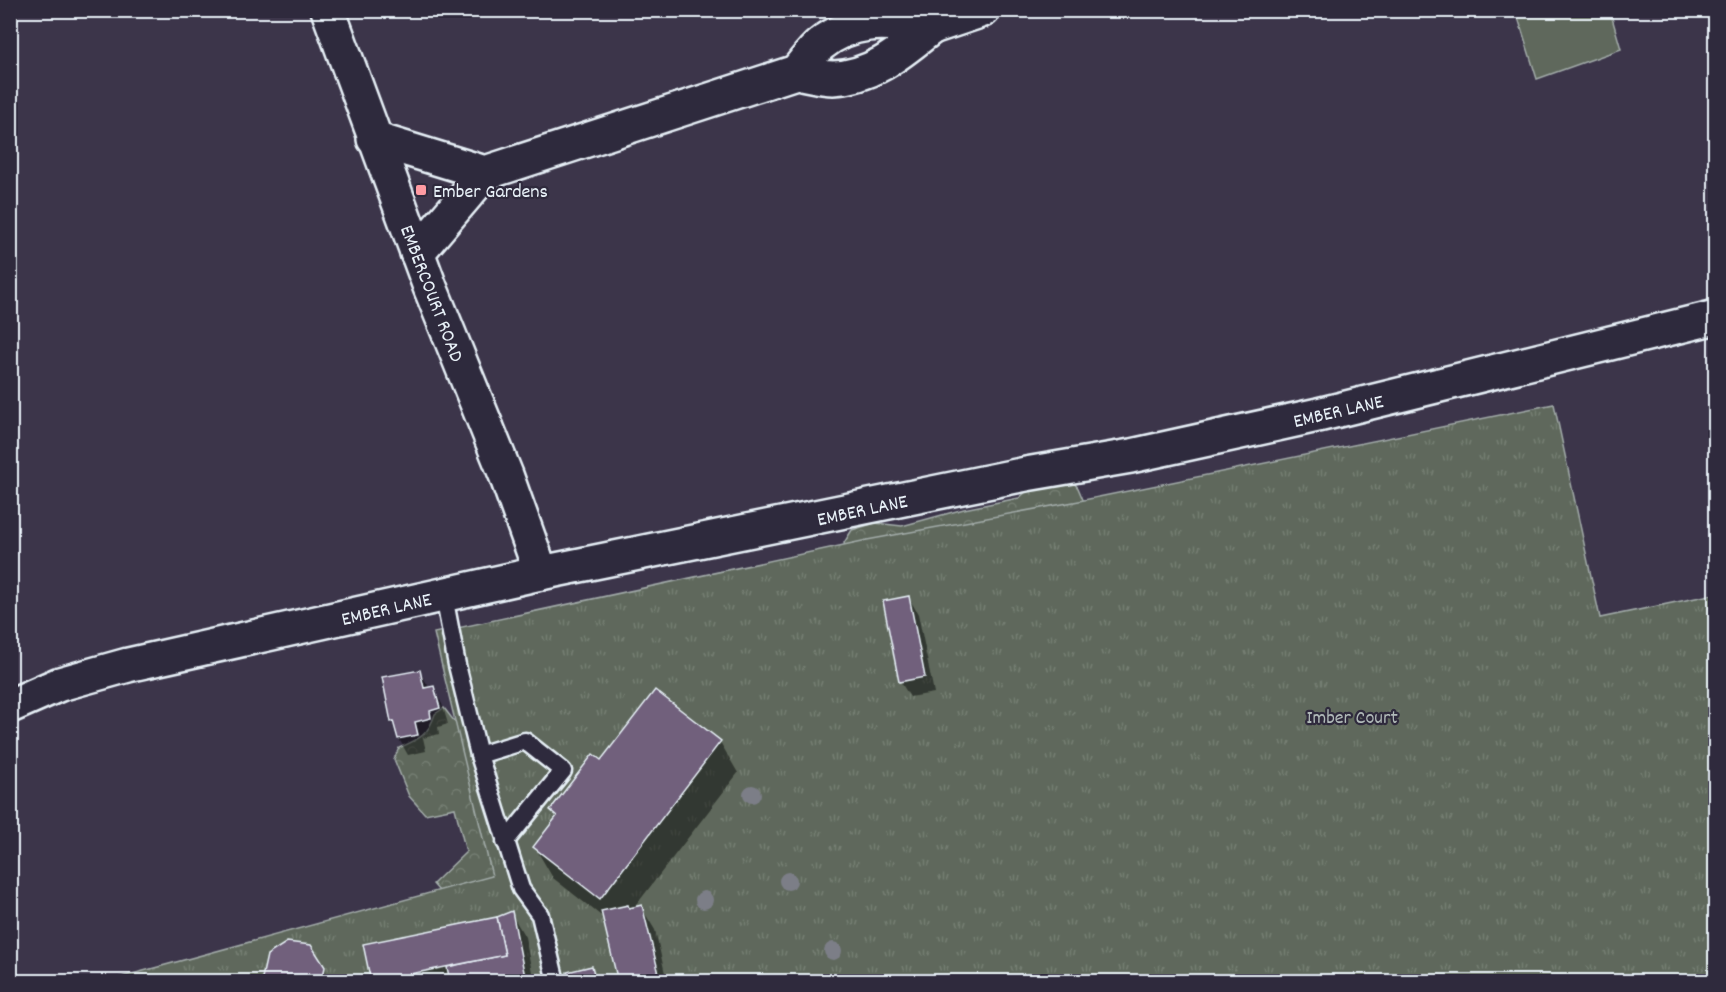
<svg xmlns="http://www.w3.org/2000/svg" width="1726" height="992" font-family="Dekko,sans-serif">
<style>
.green{fill:#5e685b;stroke:#a3acaa;stroke-width:1.5}
.forest{fill:url(#forest-crowns);stroke:#a3acaa;stroke-width:1.5}
.park{fill:url(#park-tufts);stroke:#a3acaa;stroke-width:1.5}
.shadow{fill:#0007}
.building{fill:#71617c;stroke:#e8f1f8;stroke-width:1.5}
.lines{fill:none;stroke-linecap:round;stroke-linejoin:round}
.service-casing{stroke:#e8f1f8;stroke-width:21}
.minor-casing{stroke:#e8f1f8;stroke-width:38}
.secondary-casing{stroke:#e8f1f8;stroke-width:38}
.service{stroke:#2f2a3d;stroke-width:16}
.minor{stroke:#2f2a3d;stroke-width:33}
.secondary{stroke:#2f2a3d;stroke-width:33}
.tree{fill:#7c7e87}
.poi-dot{fill:#ff9aa2;stroke:#2f2a3d;stroke-width:2}
.labels{text-anchor:middle;stroke-width:4.5;stroke-linejoin:round;paint-order:stroke}
.poi-label{font-size:20px;fill:#e8f1f8;stroke:#2f2a3d;text-anchor:start}
.street-label{font-size:20px;fill:#e8f1f8;stroke:#2f2a3d}
.park-label{font-size:20px;fill:#b1bab9;stroke:#2f2a3d}
</style>
<defs>
<pattern id="forest-crowns" width="20" height="18" patternUnits="userSpaceOnUse" patternTransform="scale(1.5)"><rect width="20" height="18" fill="#5e685b"/><path d="M2 6a3 3 0 1 1 6 0M12 15a3 3 0 1 1 6 0" fill="none" stroke="#757e73"/></pattern>
<pattern id="park-tufts" width="24" height="20" patternUnits="userSpaceOnUse" patternTransform="scale(1.5)"><rect width="24" height="20" fill="#5e685b"/><path d="M3 7l-1-3M5 7V3M7 7l1-3M15 17l-1-3M17 17v-4M19 17l1-3" fill="none" stroke="#757e73"/></pattern>
</defs>
<rect width="100%" height="100%" fill="#3c354a"/>
<filter id="ink" filterUnits="userSpaceOnUse"><feTurbulence type="fractalNoise" baseFrequency=".0167" numOctaves="2"/><feDisplacementMap in="SourceGraphic" scale="12" xChannelSelector="R" yChannelSelector="G"/><feConvolveMatrix kernelMatrix="1 2 1 2 8 2 1 2 1" color-interpolation-filters="sRGB"/></filter>
<g filter="url(#ink)">
<polygon class="green" points="1516,11 1610,11 1621,49 1537,79"/>
<g class="forest">
<polygon points="1069,477 1078,488 1084,502 848,561 844,543 852,530 875,523 902,526 964,509 1019,498 1038,481"/>
<path d="M444,708L468,739L516,885L446,899L433,884L466,852L455,808L425,814L409,796L394,759L399,748C419,739 428,736 435,714Z"/>
</g>
<polygon class="park" points="1554,404 1600,618 1715,594 1715,981 103,982 492,876 434,633 867,540 1079,501"/>
<g class="shadow">
<polygon points="909,598 918,614 934,693 910,697 900,681"/>
<polygon points="419,671 429,687 433,688 442,704 448,724 438,727 439,734 423,738 426,751 408,755 399,739 393,721"/>
<polygon points="720,742 738,773 633,909 641,907 655,930 667,982 620,982 604,918 553,878 535,847 557,819 552,810 601,762"/>
<polygon points="511,913 525,937 534,982 372,982 498,918"/>
<polygon points="324,968 331,982 265,982"/>
<polygon points="591,968 599,982 570,982"/>
</g>
<g class="building">
<polygon points="909,596 925,677 899,682 883,601"/>
<polygon points="420,670 424,688 434,686 440,708 430,711 431,718 415,722 418,735 398,739 393,721 391,722 382,677"/>
<polygon points="655,690 721,741 600,899 533,847 557,816 550,810 593,754 601,760"/>
<polygon points="628,905 629,908 642,905 661,982 618,982 601,911"/>
<polygon points="512,911 526,982 450,982 447,967 505,955 497,917"/>
<polygon points="497,917 505,955 371,982 363,944"/>
<polygon points="287,942 311,945 325,967 322,982 264,982 262,978 267,955"/>
<polygon points="592,966 596,982 569,982 567,972"/>
</g>
<g class="lines">
<g class="service-casing">
<g id="service">
<polyline points="444,596 457,665 479,755 521,889 540,915 556,982"/>
<polyline points="479,755 525,741 563,771 505,842"/>
</g>
</g>
<g class="minor-casing">
<g id="minor">
<polyline points="932,27 983,10"/>
<polyline points="374,139 485,173"/>
<path d="M417,253L485,173L796,72C808,74 822,78 833,78C873,77 902,51 932,27C890,23 856,16 821,44C812,51 804,63 796,72"/>
</g>
</g>
<g class="secondary-casing">
<g id="secondary">
<polyline points="328,10 430,287 506,475 541,573"/>
<polyline points="10,706 60,684 128,665 541,573 1026,474 1131,456 1318,415 1716,317"/>
</g>
</g>
<use href="#service" class="service"/>
<use href="#minor" class="minor"/>
<use href="#secondary" class="secondary"/>
</g>
<g class="tree">
<circle cx="752" cy="794" r="9"/>
<circle cx="788" cy="881" r="9"/>
<circle cx="704" cy="900" r="9"/>
<circle cx="833" cy="951" r="9"/>
</g>
</g>
<rect class="poi-dot" x="415" y="184" width="12" height="12" rx="3"/>
<g class="labels">
<g class="poi-label">
<text x="433" y="197">Ember Gardens</text>
</g>
<g class="street-label">
<text transform="translate(433 293) rotate(69)" y="7">EMBERCOURT ROAD</text>
<text transform="translate(1338 410) rotate(-13)" y="7">EMBER LANE</text>
<text transform="translate(862 509) rotate(-12)" y="7">EMBER LANE</text>
<text transform="translate(386 608) rotate(-13)" y="7">EMBER LANE</text>
</g>
<g class="park-label">
<text x="1352" y="723">Imber Court</text>
</g>
</g>
<rect width="1726" height="992" fill="none" stroke="#2f2a3d" stroke-width="36"/>
<rect x="18" y="18" width="1690" height="956" fill="none" stroke="#e8f1f8" stroke-width="2" filter="url(#ink)"/>
</svg>
